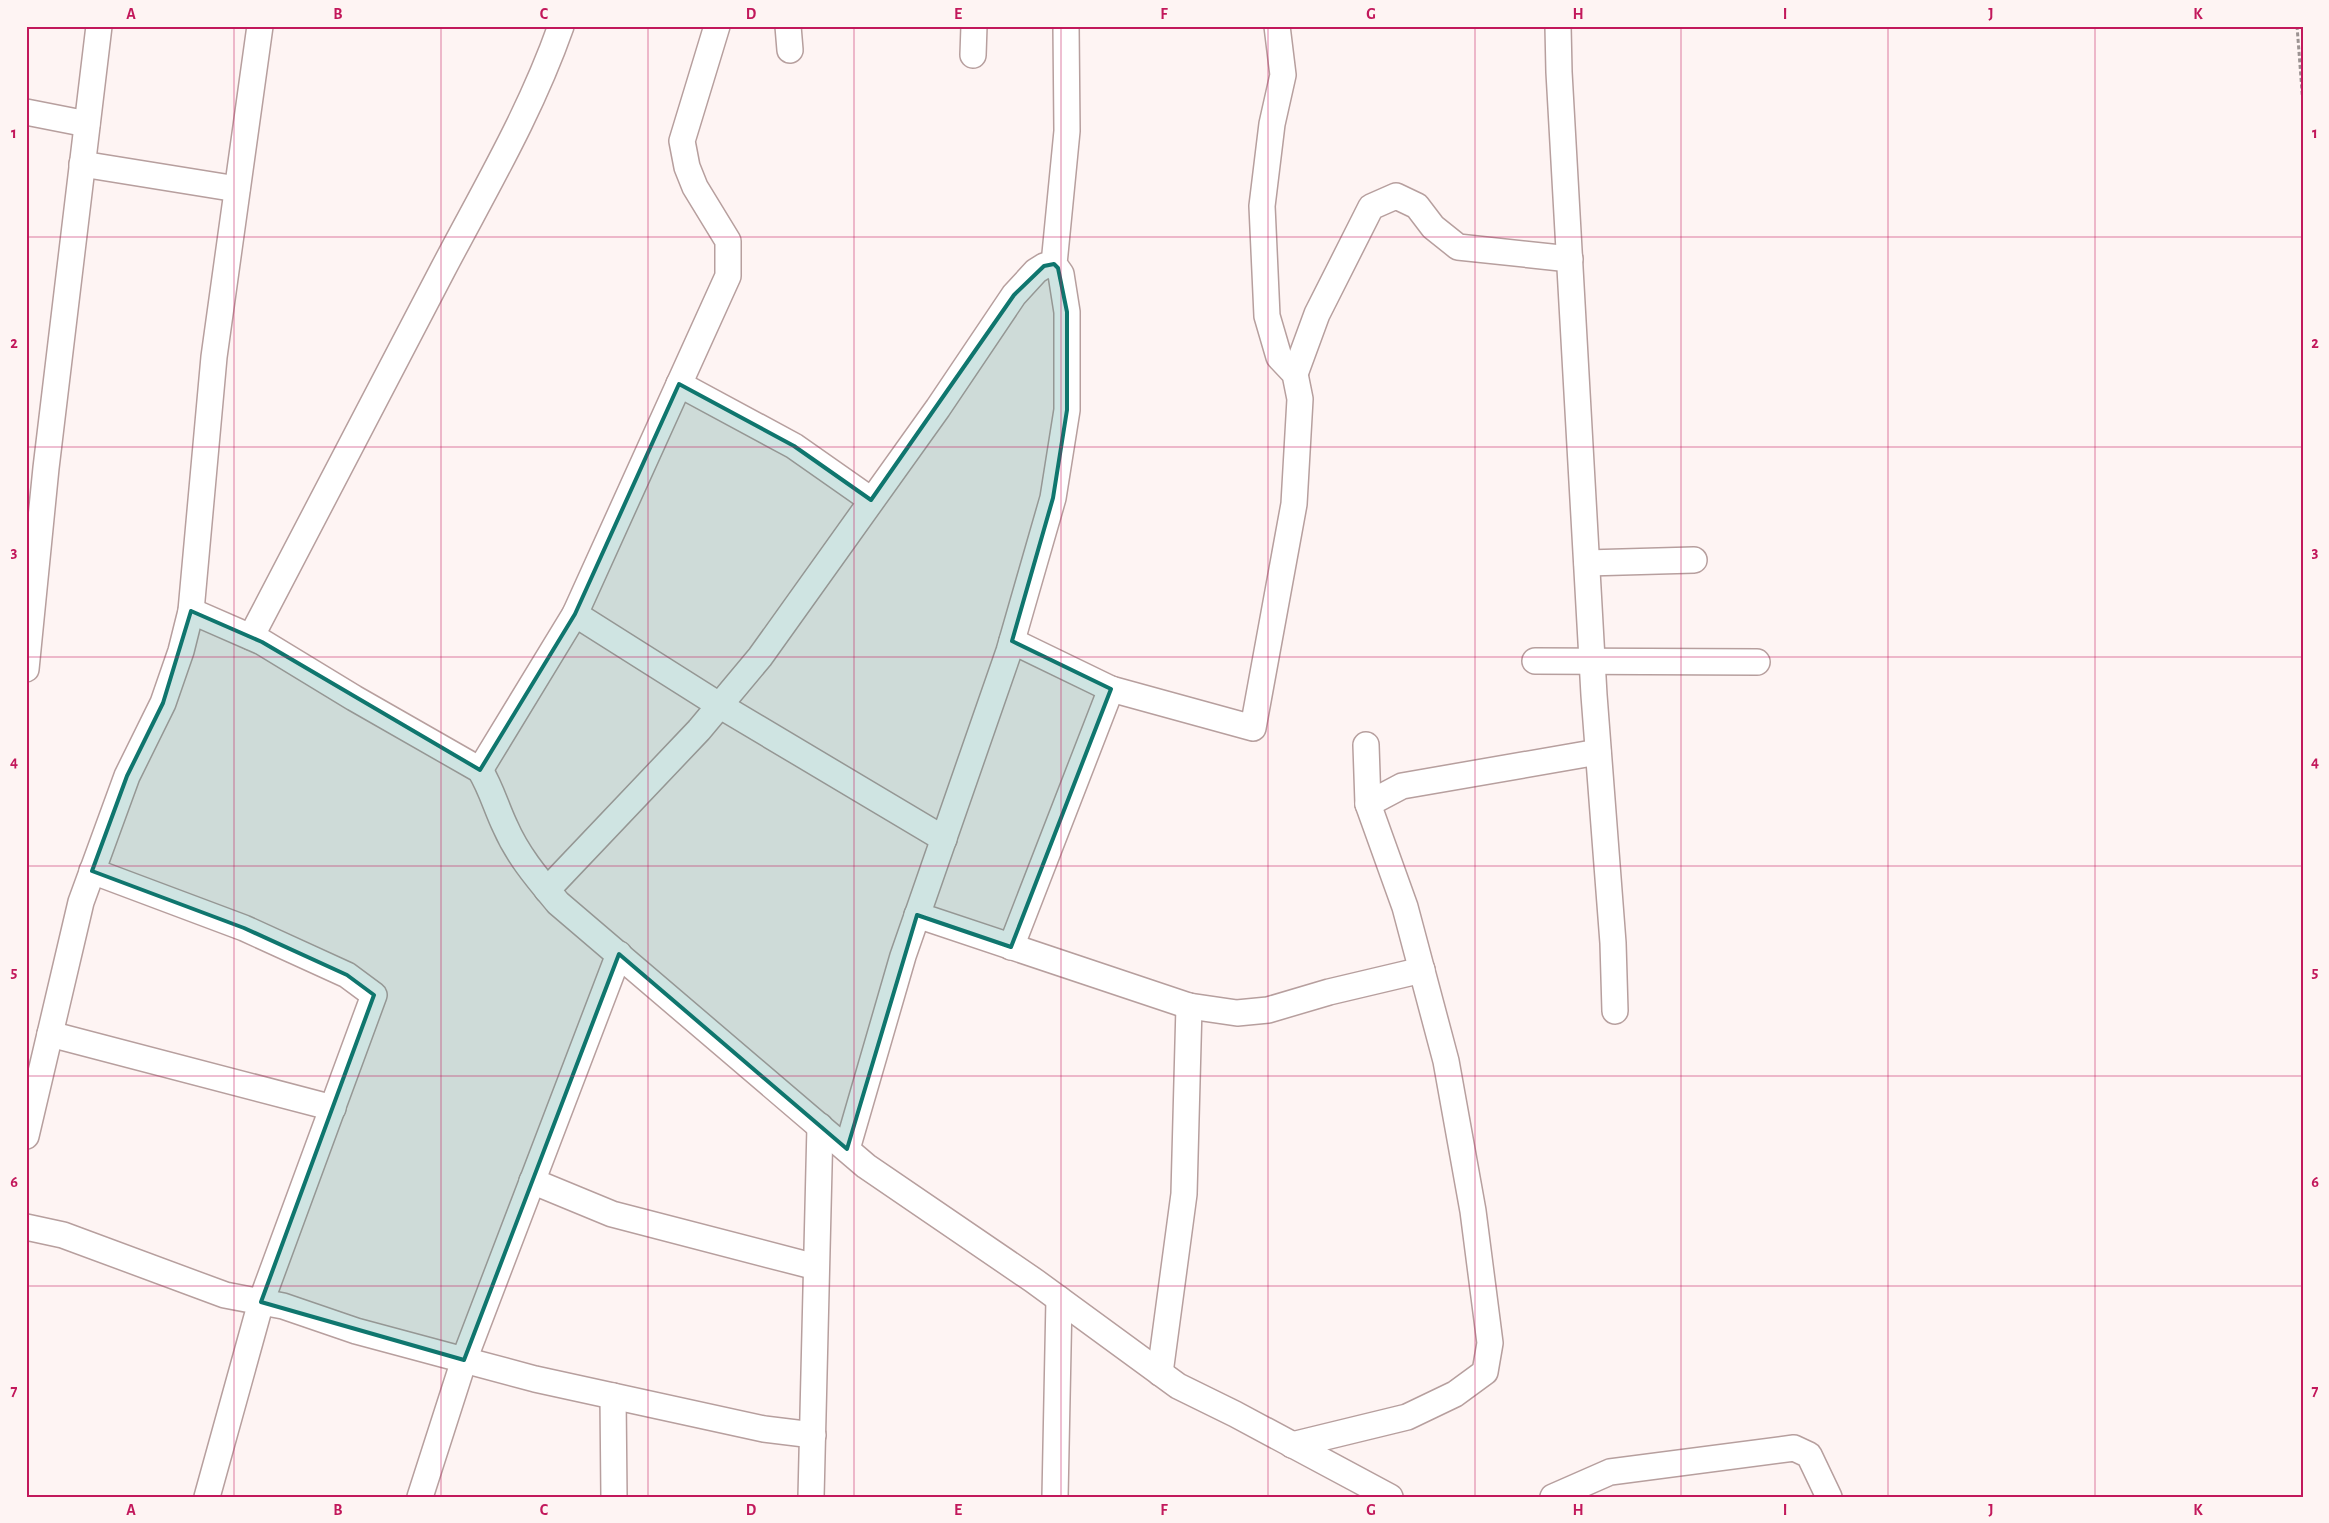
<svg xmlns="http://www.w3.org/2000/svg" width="2329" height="1523" font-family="'Alegreya Sans',sans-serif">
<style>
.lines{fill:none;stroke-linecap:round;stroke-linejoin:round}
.minor-casing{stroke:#b79f9e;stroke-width:28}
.path{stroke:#9b9291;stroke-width:3;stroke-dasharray:4 2.5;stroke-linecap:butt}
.minor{stroke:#fff;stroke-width:25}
.marked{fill:#0f766e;fill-opacity:0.2;stroke:#0f766e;stroke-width:4;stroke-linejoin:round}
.grid{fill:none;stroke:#c2185b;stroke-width:1;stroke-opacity:0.55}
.neatline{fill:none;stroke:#c2185b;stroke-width:2}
.grid-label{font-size:16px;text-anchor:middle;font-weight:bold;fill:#c2185b}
</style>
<rect width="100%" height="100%" fill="#fef4f3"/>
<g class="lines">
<g class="minor-casing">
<g id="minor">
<polyline points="788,26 790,50"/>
<polyline points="1558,26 1559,72 1594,695 1613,943 1615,1011"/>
<polyline points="973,55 974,26"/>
<polyline points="26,112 87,124"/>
<polyline points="82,164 237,189"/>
<polyline points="1295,374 1317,314 1371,207 1396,196 1417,206 1433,227 1458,247 1570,259"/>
<polyline points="679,384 794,446 871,500"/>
<polyline points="1587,563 1694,560"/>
<path d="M191,611L262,642L354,698L480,770C491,788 496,807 505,826C518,856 538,879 558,903L866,1166L1033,1280L1178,1386L1235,1414L1390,1497"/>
<polyline points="575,614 719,705 944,839"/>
<path d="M251,637C314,515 378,393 442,271C485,189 530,114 561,26"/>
<polyline points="1012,641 1111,689 1253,728 1294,504 1300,399 1295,374 1279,357 1267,316 1262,206 1272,124 1283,75 1277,26"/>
<polyline points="1535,661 1757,662"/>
<polyline points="26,669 46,468 99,26"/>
<polyline points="480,770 575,614 728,276 728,241 695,187 687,167 682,141 717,26"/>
<polyline points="1368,804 1402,786 1598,752"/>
<polyline points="92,871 244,928 347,975 374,995 261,1302 207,1497"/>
<polyline points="547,890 699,730 760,657 938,408 1014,295 1036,271 1044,266 1054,264"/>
<polyline points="917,915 1189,1006 1237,1013 1268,1010 1329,992 1422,970"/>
<polyline points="1011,947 1111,689"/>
<polyline points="50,1034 333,1108"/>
<polyline points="26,1136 81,902 127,776 163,703 181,651 191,611 214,357 260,26"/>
<polyline points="847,1149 903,956 1009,651 1053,498 1067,410 1067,312 1061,274 1054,264 1067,131 1066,26"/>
<polyline points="532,1181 612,1214 816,1267"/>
<polyline points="26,1227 63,1235 225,1295 283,1306 356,1331 464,1360 535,1379 764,1429 813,1435"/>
<polyline points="1160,1373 1184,1194 1189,1006"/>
<polyline points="613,1396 614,1497"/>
<polyline points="1292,1445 1407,1417 1455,1394 1485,1372 1490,1343 1473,1211 1446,1061 1405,907 1368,804 1366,745"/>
<polyline points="420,1497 464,1360 619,954"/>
<polyline points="811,1497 820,1126"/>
<polyline points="1055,1497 1059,1299"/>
<polyline points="1553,1497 1610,1472 1794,1448 1809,1455 1829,1497"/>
</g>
</g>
<polyline class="path" points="2297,26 2303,104"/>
<use href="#minor" class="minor"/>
</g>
<path class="marked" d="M1054,264L1058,268L1067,312V410L1053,498L1012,641L1111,689L1011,947L917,915L847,1149L619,954L464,1360L261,1302L374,995L347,975L244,928L92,871L127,776L163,703L191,611L262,642L480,770L575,614L679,384L794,446L871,500L1014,295L1044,266Z"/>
<path class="grid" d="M234,26V1497M441,26V1497M648,26V1497M854,26V1497M1061,26V1497M1268,26V1497M1475,26V1497M1681,26V1497M1888,26V1497M2095,26V1497M26,237H2303M26,447H2303M26,657H2303M26,866H2303M26,1076H2303M26,1286H2303"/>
<rect width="2329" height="1523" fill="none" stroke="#fef4f3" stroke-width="55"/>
<rect x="28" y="28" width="2274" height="1468" class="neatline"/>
<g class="grid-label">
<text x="131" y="19">A</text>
<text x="338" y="19">B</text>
<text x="544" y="19">C</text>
<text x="751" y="19">D</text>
<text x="958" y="19">E</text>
<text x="1164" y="19">F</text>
<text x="1371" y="19">G</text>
<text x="1578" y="19">H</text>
<text x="1785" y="19">I</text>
<text x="1991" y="19">J</text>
<text x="2198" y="19">K</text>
<text x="14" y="138">1</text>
<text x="2315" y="138">1</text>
<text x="14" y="348">2</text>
<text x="2315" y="348">2</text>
<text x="14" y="557">3</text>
<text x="2315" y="557">3</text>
<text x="14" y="767">4</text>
<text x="2315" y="767">4</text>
<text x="14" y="977">5</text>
<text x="2315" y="977">5</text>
<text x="14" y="1187">6</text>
<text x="2315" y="1187">6</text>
<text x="14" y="1396">7</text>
<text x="2315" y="1396">7</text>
<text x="131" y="1515">A</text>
<text x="338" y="1515">B</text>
<text x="544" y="1515">C</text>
<text x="751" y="1515">D</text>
<text x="958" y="1515">E</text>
<text x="1164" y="1515">F</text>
<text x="1371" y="1515">G</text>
<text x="1578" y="1515">H</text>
<text x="1785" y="1515">I</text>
<text x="1991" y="1515">J</text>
<text x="2198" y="1515">K</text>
</g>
</svg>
